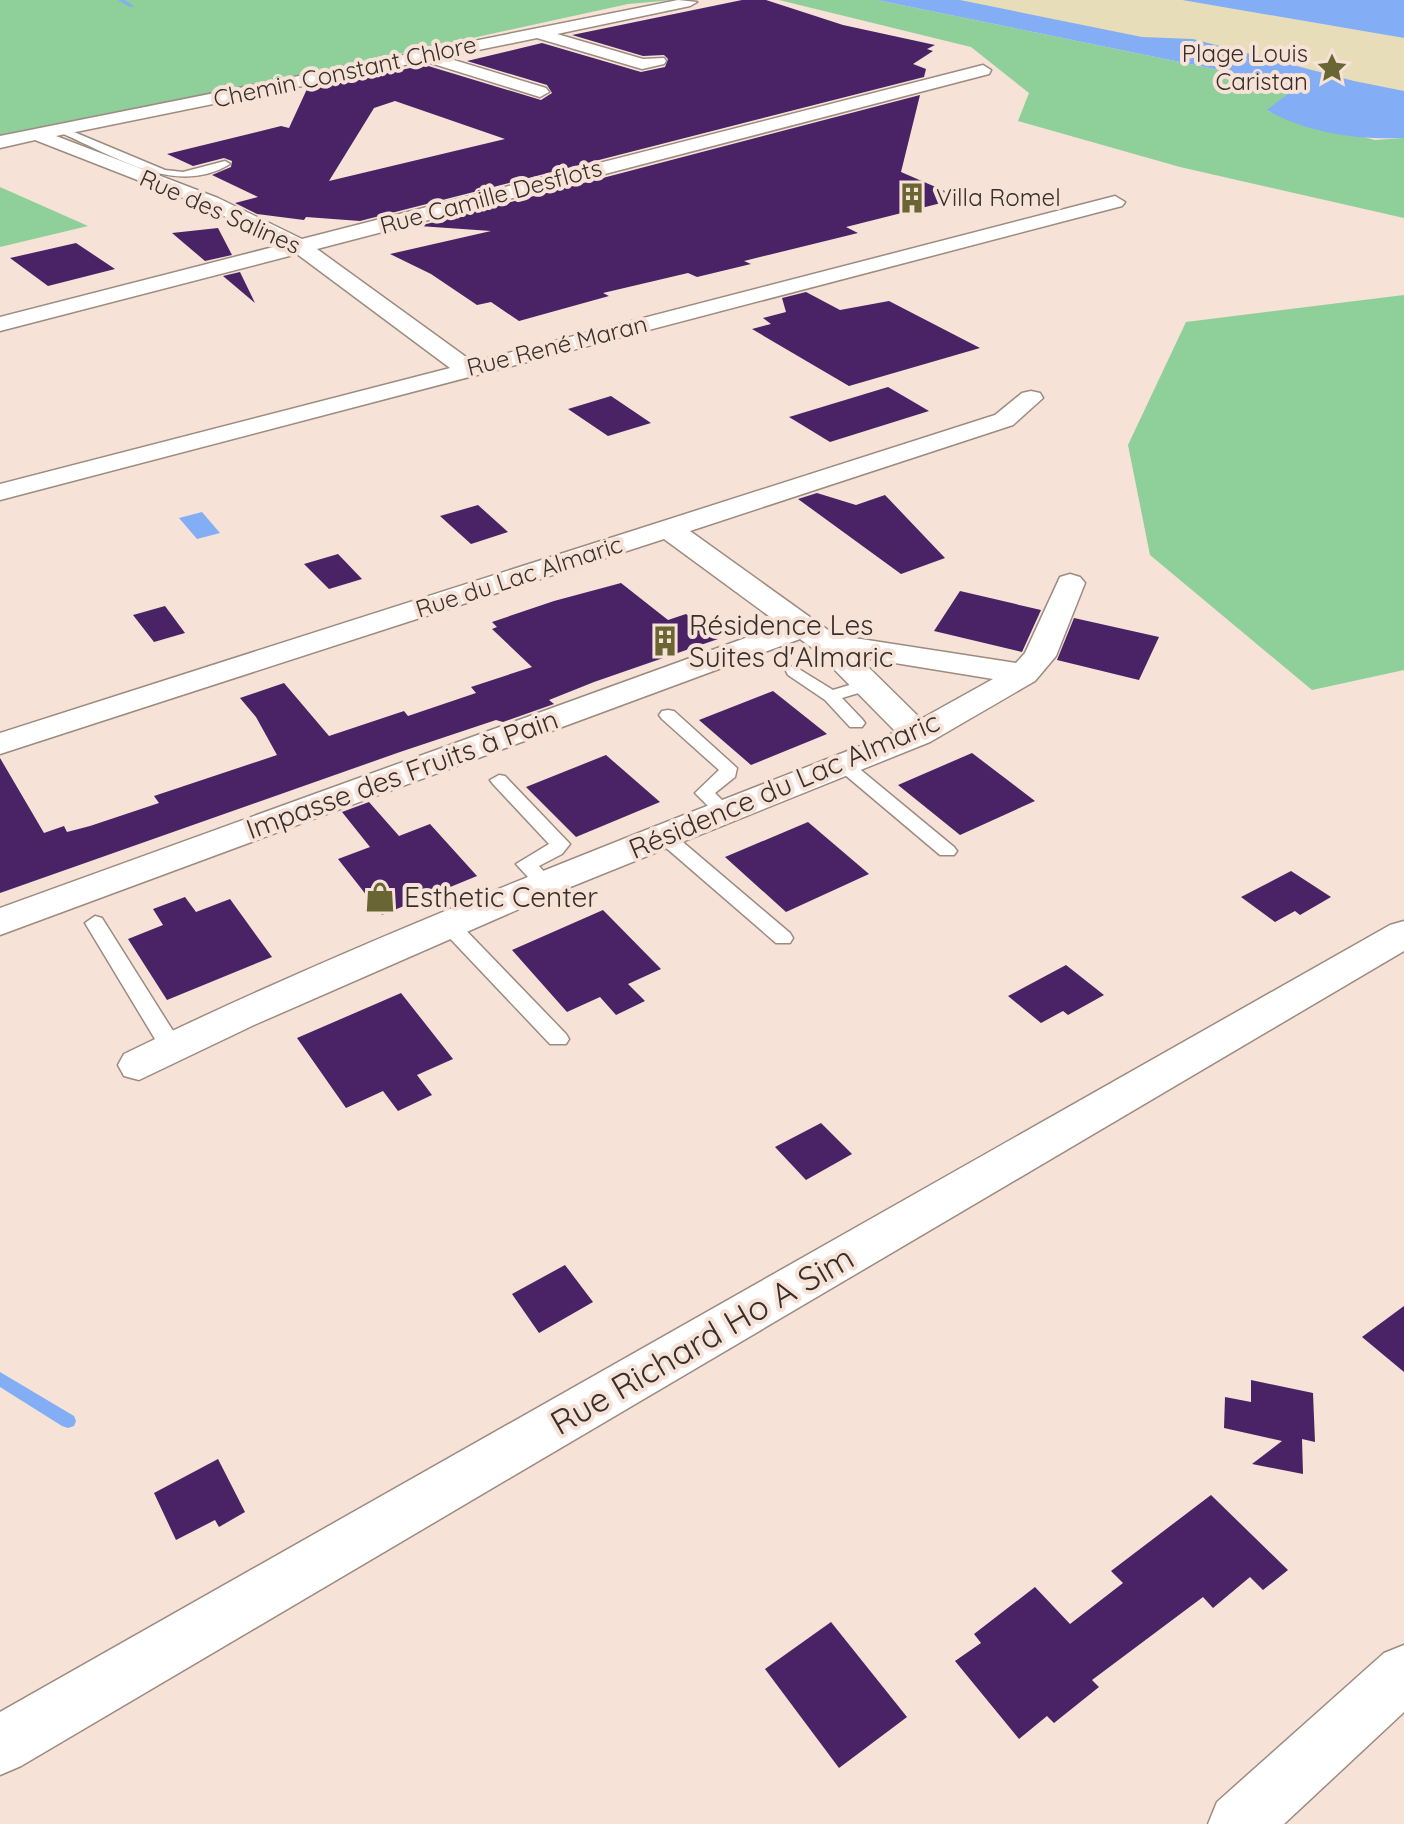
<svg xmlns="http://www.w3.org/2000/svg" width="1404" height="1824" font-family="Quicksand,sans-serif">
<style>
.green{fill:#8ecf9a}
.sand{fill:#e7ddb8}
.water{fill:#83aef5}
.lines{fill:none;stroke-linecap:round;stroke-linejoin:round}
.stream{fill:#83aef5;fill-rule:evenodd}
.building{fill:#492365;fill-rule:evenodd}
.lane-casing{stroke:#9d8b80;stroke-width:3}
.street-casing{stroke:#9d8b80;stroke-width:3}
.lane{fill:#fff;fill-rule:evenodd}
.street{fill:#fff;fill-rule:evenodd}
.labels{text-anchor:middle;stroke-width:8;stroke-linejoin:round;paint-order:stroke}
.far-poi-label{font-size:24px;fill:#372f2b;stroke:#f6e2d6;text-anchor:end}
.far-street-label{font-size:24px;fill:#372f2b;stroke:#f6e2d6}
.poi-label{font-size:28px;fill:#372f2b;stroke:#f6e2d6;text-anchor:start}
.street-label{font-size:28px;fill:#372f2b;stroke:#f6e2d6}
.near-street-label{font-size:34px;fill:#372f2b;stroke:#f6e2d6}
</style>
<rect width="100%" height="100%" fill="#f6e2d6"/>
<g class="green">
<polygon points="0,0 674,0 628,4 239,89 0,136"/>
<polygon points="779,0 877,0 1273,81 1290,92 1268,111 1375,140 1404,138 1404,218 1180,167 1018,121 1029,93 971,47"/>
<polygon points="0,187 88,226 0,247"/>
<polygon points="1404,295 1404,670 1312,690 1150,555 1128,445 1186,322"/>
</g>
<polygon class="sand" points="921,0 1182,0 1404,38 1404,122 1340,90"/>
<g class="water">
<path d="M877,0H960L1142,37L1193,39L1354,81L1404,91V138C1358,140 1307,133 1267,110L1290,92L1273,81Z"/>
<polygon points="1182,0 1404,0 1404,38"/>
<polygon points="202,512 220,533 197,539 179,518"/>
</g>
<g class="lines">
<g class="stream">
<polygon points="118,0 124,0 134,6 130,7"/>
<polygon points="0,1372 74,1416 76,1421 74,1426 68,1428 62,1426 0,1387"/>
</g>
</g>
<g class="building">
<path d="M742,0H766L843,25L935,45L927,49L933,51L913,64L926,69L924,77L360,221L306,217L304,220L257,214L235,203L258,197L212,175L231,167L232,161L224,158L193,166L167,154L281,126L289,128L307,89L425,65L541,100L552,93L547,85L467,61L542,43L641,72L665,67L668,59L664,55L643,56L572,35ZM395,101L505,139L329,181L374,108Z"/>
<polygon points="920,95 901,172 961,198 846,227 858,233 744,261 751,264 697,277 688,273 603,293 609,296 519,321 491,302 477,305 431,274 390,254 491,231 419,226"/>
<polygon points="218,228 232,255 205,261 172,233"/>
<polygon points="76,243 115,269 48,286 10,258"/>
<polygon points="240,272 255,303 223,276"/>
<polygon points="806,292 840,310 889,301 980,348 849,386 752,329 771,324 763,318 786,312 782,298"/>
<polygon points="888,387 929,411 830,442 789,417"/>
<polygon points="611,396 651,423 608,436 568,409"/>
<polygon points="817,493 856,505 885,495 945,558 901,574 798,499"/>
<polygon points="478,505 508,532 471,544 440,516"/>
<polygon points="338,554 362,579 329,589 304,564"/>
<polygon points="621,583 668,620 686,614 718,639 594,682 549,700 554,704 503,722 496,720 400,752 0,893 0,758 44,833 64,826 67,832 90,826 159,803 154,796 277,755 256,717 240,698 284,683 329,736 404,711 408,716 476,693 471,687 532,667 492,629 497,627 492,622 554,601"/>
<polygon points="960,591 1041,610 1022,652 934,631"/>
<polygon points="165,606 185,633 154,642 133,615"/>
<polygon points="1074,618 1159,637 1139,680 1057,660"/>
<polygon points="773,691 827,734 751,765 699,720"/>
<polygon points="972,753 1035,801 960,835 898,785"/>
<polygon points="606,755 660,802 576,837 526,787"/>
<polygon points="369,802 399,836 430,824 477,876 382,915 338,859 370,847 342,812"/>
<polygon points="808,822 869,874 786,912 725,857"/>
<polygon points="1291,871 1331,897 1300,915 1295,911 1275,922 1241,897"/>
<polygon points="185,897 196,912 230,899 272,957 167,1000 128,939 163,925 153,909"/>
<polygon points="603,910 661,969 628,984 645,1001 616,1015 600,997 567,1012 512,950"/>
<polygon points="1066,965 1104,995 1068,1015 1063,1011 1041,1023 1008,996"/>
<polygon points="401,993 453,1059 417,1075 432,1095 398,1111 383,1091 346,1108 297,1038"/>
<polygon points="821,1123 852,1154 806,1180 775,1147"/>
<polygon points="565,1265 593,1302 539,1333 512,1294"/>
<polygon points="1404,1306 1404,1372 1362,1337"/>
<polygon points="1251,1380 1313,1393 1315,1442 1302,1439 1303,1474 1252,1464 1282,1441 1224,1428 1225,1397 1251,1402"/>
<polygon points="218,1459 245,1512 219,1527 215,1520 176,1540 154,1493"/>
<polygon points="1211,1495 1288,1570 1263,1590 1250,1577 1213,1608 1203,1597 1092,1680 1099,1687 1054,1723 1047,1716 1019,1739 955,1661 981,1643 974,1634 1035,1587 1070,1624 1123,1583 1111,1571"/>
<polygon points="831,1622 907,1717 839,1768 765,1669"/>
</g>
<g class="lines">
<g class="lane-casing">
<g id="lane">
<path d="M62,127L165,170L183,172L225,161L230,164C175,198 111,154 59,132Z"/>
<polygon points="794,666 833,690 869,679 875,680 877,684 875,688 842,698 862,719 865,723 862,727 850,727 825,700 788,675 786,671 788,667"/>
<polygon points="668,710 674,711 737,768 735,777 715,793 734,812 732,816 718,816 695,793 719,770 662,719 659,715 662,711"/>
<polygon points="844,760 850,761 954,847 957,851 954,855 940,855 838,769 835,765 838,761"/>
<polygon points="499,775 505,776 570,844 562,854 539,866 555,884 552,888 538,888 516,864 549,844 493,784 490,780"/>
<polygon points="664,830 671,832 790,933 793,938 790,943 776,943 657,840 655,836"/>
<polygon points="95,916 102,918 180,1042 183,1048 180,1054 164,1054 85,923"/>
<polygon points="449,918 456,920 566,1034 569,1039 566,1044 550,1044 442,930 439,925"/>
</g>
</g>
<g class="street-casing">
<g id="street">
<polygon points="678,0 697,2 690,6 557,34 643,59 664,58 666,61 664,64 642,69 537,38 444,57 546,88 549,92 540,97 424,61 56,136 218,198 302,239 983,65 991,70 989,74 317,249 473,362 1115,196 1125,202 1122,206 0,500 0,484 450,368 297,254 0,331 0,317 281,245 204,206 35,140 0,148 0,136"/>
<path d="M1031,391L1040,393L1043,398L1013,425L690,531L835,635L1016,663L1025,653L1060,577L1070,574L1080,577L1085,583L1056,656L1035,681L930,742L558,892L254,1025L139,1080L124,1076L118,1065L124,1054C375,932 637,834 896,732L815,650L800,639L0,935V908L781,625L664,539L0,754V733L995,415L1022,393ZM858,657L993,679L921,719Z"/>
<polygon points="1404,921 1404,951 21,1766 0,1775 0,1712 1390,925"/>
<polygon points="1404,1645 1404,1712 1284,1824 1208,1824 1217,1802 1384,1653"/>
</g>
</g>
<use href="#lane" class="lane"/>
<use href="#street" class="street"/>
</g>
<defs>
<g id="sight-bare" transform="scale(2.4)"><path d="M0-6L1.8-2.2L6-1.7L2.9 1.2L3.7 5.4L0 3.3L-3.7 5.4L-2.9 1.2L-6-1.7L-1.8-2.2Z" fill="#696633" stroke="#f6e2d6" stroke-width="2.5" paint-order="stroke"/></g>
<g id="building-bare" transform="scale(2.4)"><path d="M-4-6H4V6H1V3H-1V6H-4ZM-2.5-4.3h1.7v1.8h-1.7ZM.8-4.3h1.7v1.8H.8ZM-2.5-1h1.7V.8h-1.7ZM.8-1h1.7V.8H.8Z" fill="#696633" stroke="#f6e2d6" stroke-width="2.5" paint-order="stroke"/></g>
<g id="shop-bare" transform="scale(2.4)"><path d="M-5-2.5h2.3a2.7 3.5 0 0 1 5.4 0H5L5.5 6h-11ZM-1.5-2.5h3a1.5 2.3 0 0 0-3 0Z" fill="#696633" stroke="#f6e2d6" stroke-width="2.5" paint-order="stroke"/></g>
</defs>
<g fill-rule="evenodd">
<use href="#sight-bare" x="1332" y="68"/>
<use href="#building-bare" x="912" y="198"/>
<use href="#building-bare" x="665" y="641"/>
<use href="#shop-bare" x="380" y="897"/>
</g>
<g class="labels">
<g class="far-poi-label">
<text x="1308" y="62">Plage Louis<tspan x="1308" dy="28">Caristan</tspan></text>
<text x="936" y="206" text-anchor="start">Villa Romel</text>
</g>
<g class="far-street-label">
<text transform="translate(345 72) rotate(-12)" y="8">Chemin Constant Chlore</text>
<text transform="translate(491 197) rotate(-15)" y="8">Rue Camille Desflots</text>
<text transform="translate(220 212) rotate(24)" y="8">Rue des Salines</text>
<text transform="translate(557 346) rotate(-14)" y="8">Rue René Maran</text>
<text transform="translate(519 577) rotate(-18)" y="8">Rue du Lac Almaric</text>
</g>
<g class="poi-label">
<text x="689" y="635">Résidence Les<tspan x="689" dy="32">Suites d'Almaric</tspan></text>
<text x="404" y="907">Esthetic Center</text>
</g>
<g class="street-label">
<text transform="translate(402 774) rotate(-20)" y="10">Impasse des Fruits à Pain</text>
<text transform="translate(784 785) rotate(-23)" y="10">Résidence du Lac Almaric</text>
</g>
<g class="near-street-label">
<text transform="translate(702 1340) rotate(-30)" y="12">Rue Richard Ho A Sim</text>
</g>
</g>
</svg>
